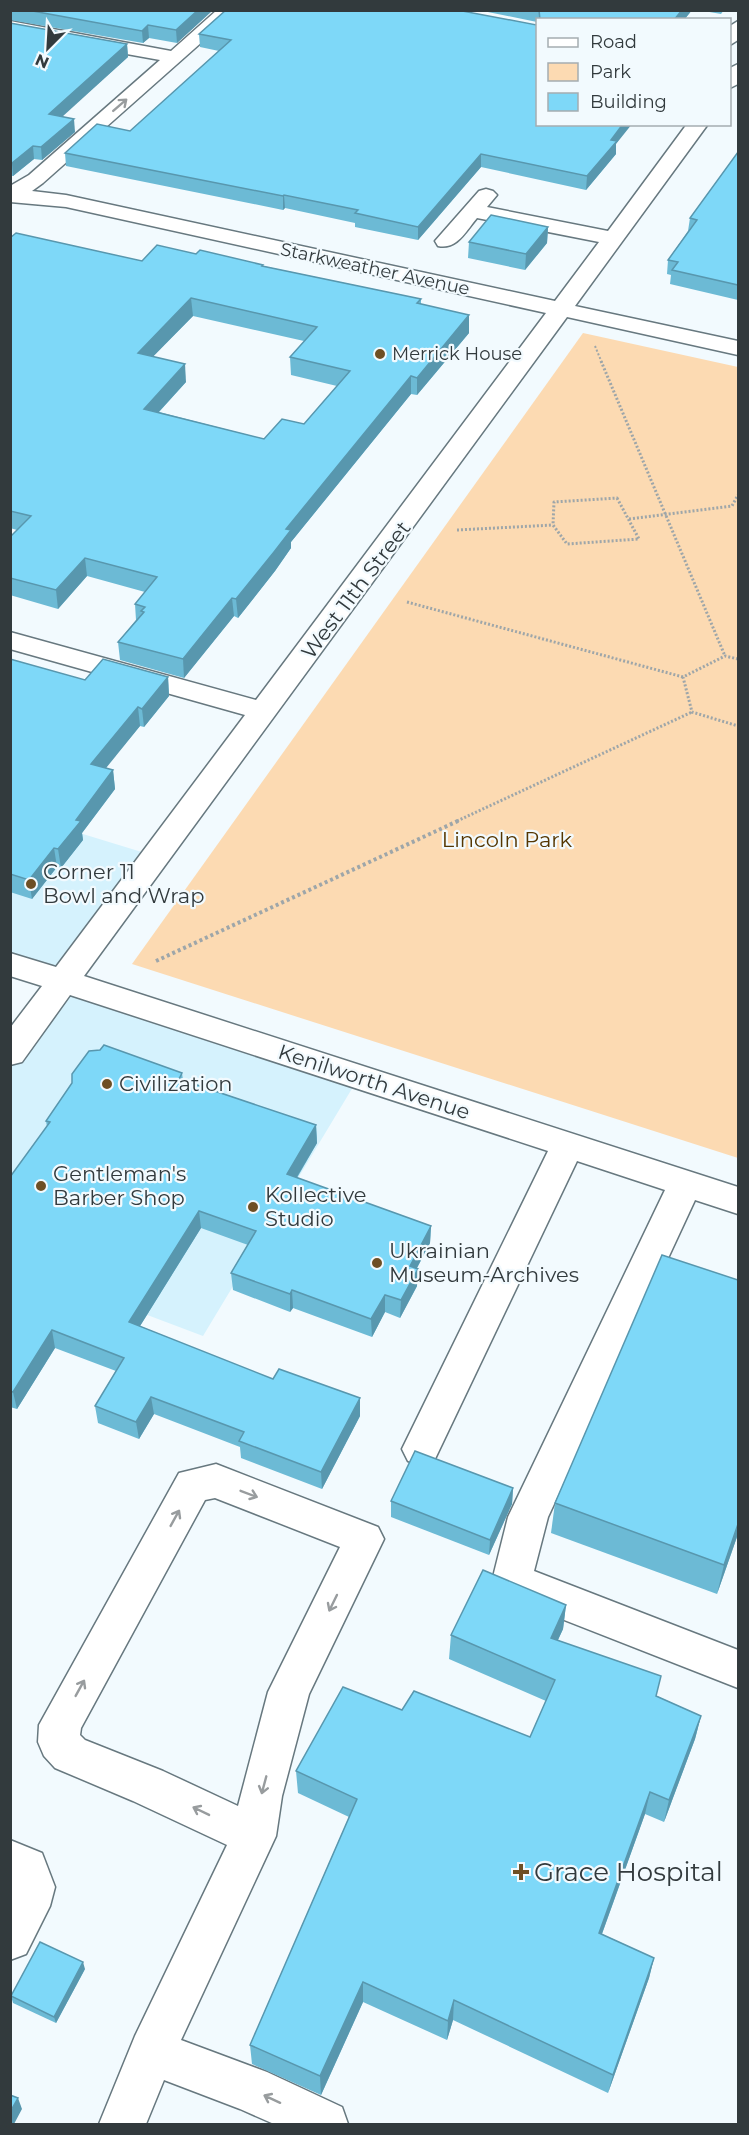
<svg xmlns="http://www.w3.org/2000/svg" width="749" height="2135" font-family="Montserrat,sans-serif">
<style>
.built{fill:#d5f2fd}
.green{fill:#fcdab2}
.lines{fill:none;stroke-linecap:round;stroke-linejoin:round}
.minor-casing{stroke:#67787f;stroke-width:3}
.path-far2{stroke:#9ea6a9;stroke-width:2;stroke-dasharray:2 2;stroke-linecap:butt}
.path-far1{stroke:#9ea6a9;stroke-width:3;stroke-dasharray:2 2;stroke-linecap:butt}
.path{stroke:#9ea6a9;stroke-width:4;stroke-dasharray:3 3;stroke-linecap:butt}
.minor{fill:#fff;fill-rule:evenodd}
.wall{fill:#6cbad5;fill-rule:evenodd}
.shaded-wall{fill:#5897ae}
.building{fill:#7ed8f8;stroke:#5897ae;stroke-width:1.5;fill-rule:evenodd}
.oneway{stroke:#989c9e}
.poi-dot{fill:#6e4f24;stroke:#f2fafe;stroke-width:2}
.labels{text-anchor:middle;stroke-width:4.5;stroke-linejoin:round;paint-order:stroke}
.far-street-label{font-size:18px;fill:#323a3d;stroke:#f2fafe}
.far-poi-label{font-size:18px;fill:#323a3d;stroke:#f2fafe;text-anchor:start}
.street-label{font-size:21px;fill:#323a3d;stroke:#f2fafe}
.park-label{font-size:21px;fill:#553601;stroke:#f2fafe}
.poi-label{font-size:21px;fill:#323a3d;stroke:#f2fafe;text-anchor:start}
.near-poi-label{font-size:26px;fill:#323a3d;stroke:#f2fafe;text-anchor:start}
</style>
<rect width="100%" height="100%" fill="#f2fafe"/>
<polygon class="built" points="11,812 158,857 66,982 359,1077 203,1336 52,1279 11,1198 10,1054 65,982 11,964"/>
<polygon class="green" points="583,333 738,367 738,1158 132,964"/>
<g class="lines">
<g class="minor-casing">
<g id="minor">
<path d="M217,10H238L43,183L32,191L66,195L555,301L599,242L477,218C466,231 457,250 438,246L435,241L479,191L486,189L493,191L497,195L487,207L608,231L687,124H708L575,306L738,341V355L567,317L84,976L738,1187V1214L695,1200L548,1517L534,1571L738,1650V1688L498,1594L492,1581L508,1517L665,1190L577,1161L434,1461L421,1465L408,1461L402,1449L548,1151L70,995L22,1062L10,1065V1028L42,986L10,976V953L56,967L245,715L10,649V632L256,700L546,313L66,207L10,202V186L29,175L160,60L10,33V21L171,51Z"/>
<polygon points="738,21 738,40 730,45 730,26"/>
<polygon points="738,64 738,84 730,88 730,68"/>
<path d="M216,1464L378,1527L384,1539L309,1694L282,1796L276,1836L181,2040L267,2072L342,2107L348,2124H274L240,2109L164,2080L146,2124H99L135,2036L227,1845L133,1801L55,1768L44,1756L38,1742L39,1725L179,1473ZM215,1498L340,1547L268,1692L238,1806L163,1771L85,1740L80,1735L81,1728L205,1500Z"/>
<polygon points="10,1840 42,1853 55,1887 50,1906 26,1954 10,1960"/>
</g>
</g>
<polyline class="path-far2" points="595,346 602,363"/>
<g class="path-far1">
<polyline points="601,361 725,656"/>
<polygon points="617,498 639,539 567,544 553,525 554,502"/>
<polyline points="629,519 732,506 738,495"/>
<polyline points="457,530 553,525"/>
<polyline points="407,602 683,677"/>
<polyline points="738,659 725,656 683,677 692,712 738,726"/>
<polyline points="457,821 692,712"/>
</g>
<polyline class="path" points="156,961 460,820"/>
<use href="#minor" class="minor"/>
</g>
<g class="wall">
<polygon points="10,10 213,10 177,43 149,38 143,43 10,20"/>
<polygon points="226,10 616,144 616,154 586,190 481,167 418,240 355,227 355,223 285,208 283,210 66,166 65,153 130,131 219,51 200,47 199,34"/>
<polygon points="478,10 692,10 684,20 537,20 537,22"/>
<polygon points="698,10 724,10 721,14"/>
<polygon points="10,23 127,44 128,57 62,116 75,132 42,160 34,159 13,176 10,176"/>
<polygon points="738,152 738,300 670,284 671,275 667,274 668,260 688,231 690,218"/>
<polygon points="548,227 547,243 525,270 468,258 469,242"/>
<path d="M10,238L142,261L196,254L263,265V266L421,299V304L469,333L417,395L411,394L291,542V548L275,571L238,618L234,616L184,678L120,660L118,642L136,620L135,604L145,592L87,576L58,609L10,595V537L17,530L10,528ZM193,316L304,341L290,357L291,375L337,386L304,424L264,439L159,412L186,382L153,356Z"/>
<polygon points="10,659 85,680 168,677 169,696 144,727 140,726 105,768 113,770 115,789 82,833 83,840 61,868 57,867 32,899 10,892"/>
<polygon points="182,1073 183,1080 316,1125 317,1143 297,1178 431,1226 430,1243 417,1268 417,1286 400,1318 385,1312 372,1337 293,1308 290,1312 233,1290 231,1273 248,1245 201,1228 140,1326 360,1416 322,1489 241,1458 240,1447 154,1414 139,1439 98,1423 95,1406 116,1371 55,1348 17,1409 10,1407 10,1177 47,1127 46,1121"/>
<polygon points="513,1488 512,1504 489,1555 391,1517 391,1501"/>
<polygon points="555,1503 738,1534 717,1594 551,1533"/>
<polygon points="566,1605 563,1629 558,1640 657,1696 701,1716 695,1739 664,1822 645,1814 602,1934 654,1958 649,1978 608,2093 453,2020 447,2040 363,2002 321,2095 252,2064 250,2045 349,1817 298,1793 296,1771 402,1710 530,1737 546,1701 449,1659 451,1635"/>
<polygon points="85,1969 56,2023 13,2003 11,1996"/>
</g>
<g class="shaded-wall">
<polygon points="198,10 213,10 177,43 176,30"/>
<polygon points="682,10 692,10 684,20 674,20"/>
<polygon points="148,25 149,38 143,43 142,31"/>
<polygon points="127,44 128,57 51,127 49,114"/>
<polygon points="74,119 75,132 42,160 41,147"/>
<polygon points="623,124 632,124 616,144 616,154 586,190 587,176 611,140"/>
<polygon points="33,146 34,159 13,176 12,163"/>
<polygon points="481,154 481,167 418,240 418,227"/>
<polygon points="284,195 285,208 283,210 283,196"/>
<polygon points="548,227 547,243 525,270 526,254"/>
<polygon points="191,298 193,316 139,371 138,353"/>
<polygon points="469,315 469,333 417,395 417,378"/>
<polygon points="185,364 186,382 145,427 144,409"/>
<polygon points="411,376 411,394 291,542 291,548 275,571 238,618 236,599 286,529"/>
<polygon points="85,558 87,576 58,609 56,590"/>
<polygon points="232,598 234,616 184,678 183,659"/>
<polygon points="168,677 169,696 144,727 142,709"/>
<polygon points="138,707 140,726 94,783 91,764"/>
<polygon points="113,770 115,789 82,833 83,840 61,868 58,849 76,820"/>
<polygon points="54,848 57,867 32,899 29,880"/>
<polygon points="316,1125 317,1143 288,1192 287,1174"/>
<polygon points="199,1211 201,1228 132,1339 129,1322"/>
<polygon points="431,1226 430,1243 409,1283 410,1266"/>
<polygon points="418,1269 417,1286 400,1318 401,1300"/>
<polygon points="292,1290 293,1308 290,1312 290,1294"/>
<polygon points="385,1295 385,1312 372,1337 371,1319"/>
<polygon points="52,1330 55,1348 17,1409 13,1392"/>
<polygon points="151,1397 154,1414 139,1439 136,1422"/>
<polygon points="360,1398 360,1416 322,1489 321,1472"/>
<polygon points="513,1488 512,1504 489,1555 490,1540"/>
<polygon points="738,1524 738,1534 717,1594 724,1565"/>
<polygon points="566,1605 563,1629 548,1661 551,1638"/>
<polygon points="701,1716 695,1739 664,1822 669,1800"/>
<polygon points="650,1792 645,1814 595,1953 599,1933"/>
<polygon points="654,1958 649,1978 608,2093 613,2075"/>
<polygon points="83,1962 85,1969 56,2023 54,2017"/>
<polygon points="363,1982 363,2002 321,2095 320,2076"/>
<polygon points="454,2000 453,2020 447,2040 448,2021"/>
<polygon points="18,2098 22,2109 14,2124 10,2124 10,2112"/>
</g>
<g class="building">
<polygon points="27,10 198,10 176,30 148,25 142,31"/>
<polygon points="226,10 457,10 537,25 537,124 623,124 611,140 617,141 587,176 481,154 418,227 355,213 358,210 284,195 283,196 65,153 97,124 130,131 231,40 199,34"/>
<polygon points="539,10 682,10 674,20 540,20"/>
<polygon points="10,23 127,44 49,114 74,119 41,147 33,146 12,163 10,163"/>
<polygon points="738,152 738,285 672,270 678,262 668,260 697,220 690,218"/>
<polygon points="491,215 548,227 526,254 469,242"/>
<path d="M16,233L142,261L157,245L196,254L200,250L263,265L262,266L421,299L417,303L469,315L417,378L411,376L286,529L291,530L274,552L236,599L232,598L183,659L118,642L144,612L141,611L145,607L135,604L157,577L85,558L56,590L10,578V537L31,516L10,511V238ZM191,298L317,327L290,357L350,371L304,424L282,419L264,439L144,409L185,364L138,353Z"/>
<polygon points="10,659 85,680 103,659 168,677 142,709 138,707 91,764 113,770 76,820 81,821 58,849 54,848 29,880 10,874"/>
<polygon points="104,1045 182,1073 179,1079 316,1125 287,1174 431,1226 410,1266 418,1269 401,1300 385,1295 371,1319 292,1290 290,1294 231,1273 256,1231 199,1211 129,1322 273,1379 279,1369 360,1398 321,1472 239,1441 244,1432 151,1397 136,1422 95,1406 124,1358 52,1330 13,1392 10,1391 10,1177 50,1122 46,1121 72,1083 72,1074 89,1051 100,1050"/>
<polygon points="662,1255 738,1280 738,1524 724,1565 555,1503"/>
<polygon points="415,1451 513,1488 490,1540 391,1501"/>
<polygon points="483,1570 566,1605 551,1638 661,1676 656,1696 701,1716 669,1800 650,1792 599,1933 654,1958 613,2075 454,2000 448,2021 363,1982 320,2076 250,2045 357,1799 296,1771 343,1687 402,1710 414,1691 530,1737 555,1680 451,1635"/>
<polygon points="40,1942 83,1962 54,2017 11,1996"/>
<polygon points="10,2095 18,2098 10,2112"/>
</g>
<defs><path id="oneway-shaft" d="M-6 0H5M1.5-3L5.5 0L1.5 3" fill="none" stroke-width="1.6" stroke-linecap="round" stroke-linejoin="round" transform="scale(1.5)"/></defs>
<g class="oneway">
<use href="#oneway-shaft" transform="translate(120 105) rotate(-41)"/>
<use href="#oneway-shaft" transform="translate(249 1494) rotate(21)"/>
<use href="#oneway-shaft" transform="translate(175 1518) rotate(-61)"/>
<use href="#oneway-shaft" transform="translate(333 1603) rotate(116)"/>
<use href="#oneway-shaft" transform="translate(80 1688) rotate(-61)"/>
<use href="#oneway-shaft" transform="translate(264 1785) rotate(105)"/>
<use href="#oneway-shaft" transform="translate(201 1811) rotate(-154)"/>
<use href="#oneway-shaft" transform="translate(272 2099) rotate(-155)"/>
</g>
<g class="poi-dot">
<circle cx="380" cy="354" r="6"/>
<circle cx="31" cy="884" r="6"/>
<circle cx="107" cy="1084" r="6"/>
<circle cx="41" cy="1186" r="6"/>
<circle cx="253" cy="1207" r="6"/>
<circle cx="377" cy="1263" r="6"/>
<path d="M518 1863h6v6h6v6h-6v6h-6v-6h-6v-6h6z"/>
</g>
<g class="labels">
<g class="far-street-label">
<text transform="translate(375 269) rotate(12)" y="6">Starkweather Avenue</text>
</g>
<g class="far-poi-label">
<text x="392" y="360">Merrick House</text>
</g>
<g class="street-label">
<text transform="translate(356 590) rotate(-53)" y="7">West 11th Street</text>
<text transform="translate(374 1082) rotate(18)" y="7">Kenilworth Avenue</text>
</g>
<g class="park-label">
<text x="507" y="847">Lincoln Park</text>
</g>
<g class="poi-label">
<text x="43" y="879">Corner 11<tspan x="43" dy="24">Bowl and Wrap</tspan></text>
<text x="119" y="1091">Civilization</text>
<text x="53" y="1181">Gentleman's<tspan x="53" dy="24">Barber Shop</tspan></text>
<text x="265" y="1202">Kollective<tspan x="265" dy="24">Studio</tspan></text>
<text x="389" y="1258">Ukrainian<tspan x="389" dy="24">Museum-Archives</tspan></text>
</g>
<g class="near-poi-label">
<text x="534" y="1881">Grace Hospital</text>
</g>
</g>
<rect width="749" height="2135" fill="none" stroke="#323a3d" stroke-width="24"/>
<rect x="536" y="18" width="195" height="108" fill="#f2fafe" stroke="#a5adb1" stroke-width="1.5"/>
<rect x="548" y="38" width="30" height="9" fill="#ffffff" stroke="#a5adb1" stroke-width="1.5"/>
<text x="590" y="48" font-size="18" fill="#323a3d">Road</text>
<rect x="548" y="63" width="30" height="18" fill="#fcdab2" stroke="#a5adb1" stroke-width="1.5"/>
<text x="590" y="78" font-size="18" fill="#323a3d">Park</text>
<rect x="548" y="93" width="30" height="18" fill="#7ed8f8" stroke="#a5adb1" stroke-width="1.5"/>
<text x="590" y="108" font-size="18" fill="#323a3d">Building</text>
<g transform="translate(48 48) rotate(204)" stroke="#f2fafe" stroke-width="4.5" paint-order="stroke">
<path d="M0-4.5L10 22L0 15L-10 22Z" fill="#323a3d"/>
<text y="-9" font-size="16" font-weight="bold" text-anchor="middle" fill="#323a3d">N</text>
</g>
</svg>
